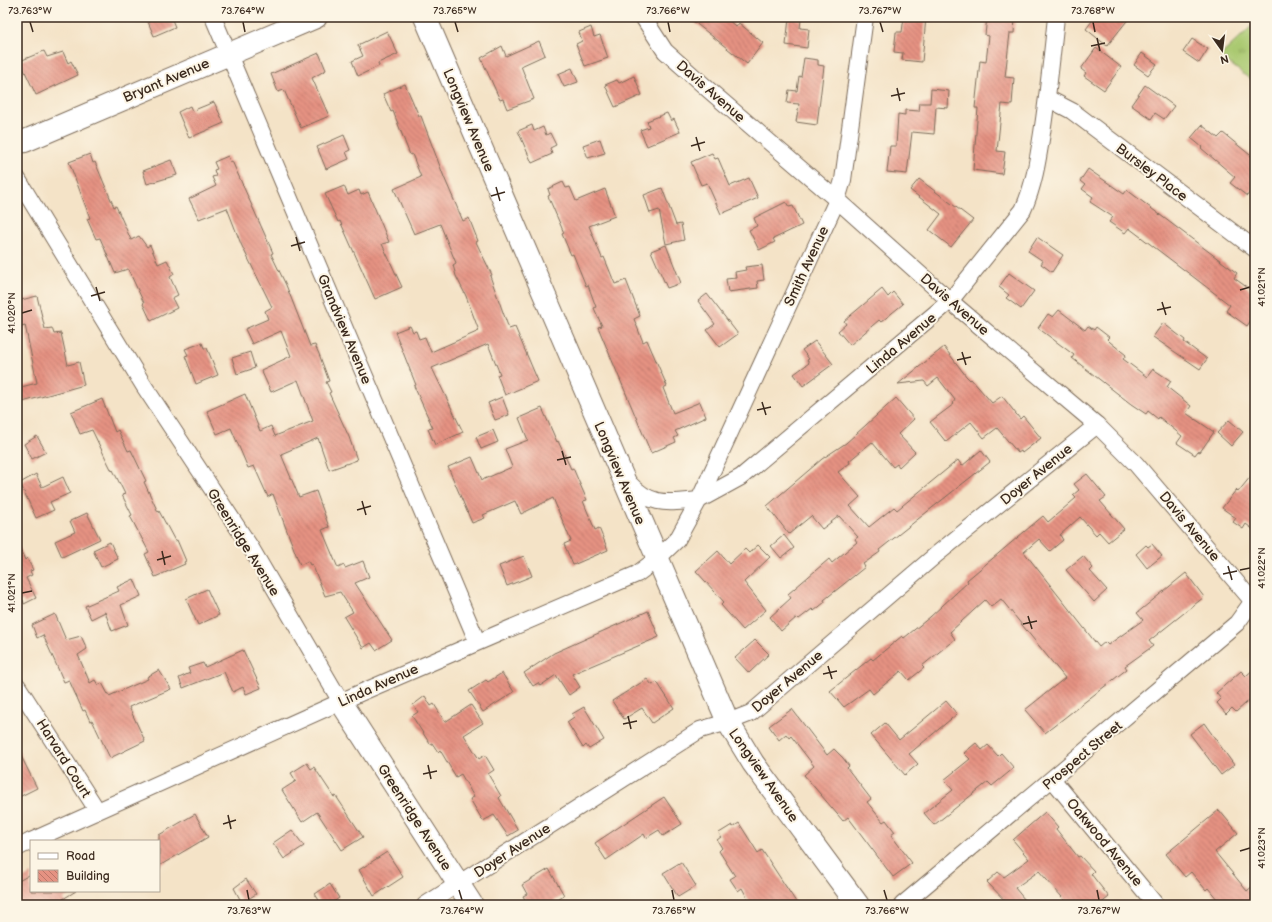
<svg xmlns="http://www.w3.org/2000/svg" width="1272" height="922" font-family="'Balsamiq Sans',sans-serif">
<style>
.park{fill:url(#park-tufts);stroke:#727a48}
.building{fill:url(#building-back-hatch)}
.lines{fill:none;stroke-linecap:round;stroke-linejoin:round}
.street-casing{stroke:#7c6b59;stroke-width:18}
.secondary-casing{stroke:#7c6b59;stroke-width:24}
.street{stroke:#fff;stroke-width:16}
.secondary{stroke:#fff;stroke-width:22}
.ticks{fill:none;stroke:#3b2a1e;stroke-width:1.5}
.labels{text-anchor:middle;stroke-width:4;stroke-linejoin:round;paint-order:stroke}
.street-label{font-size:14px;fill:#3b2a1e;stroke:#fcf5e5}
.neatline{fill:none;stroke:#3b2a1e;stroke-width:1.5}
.ticks-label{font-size:10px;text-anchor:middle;fill:#3b2a1e}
</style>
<defs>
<pattern id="park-tufts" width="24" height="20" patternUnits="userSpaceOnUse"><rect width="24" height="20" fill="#aac971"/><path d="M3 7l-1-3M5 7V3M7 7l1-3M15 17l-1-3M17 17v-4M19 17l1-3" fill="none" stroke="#8ca35c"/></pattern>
<pattern id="building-back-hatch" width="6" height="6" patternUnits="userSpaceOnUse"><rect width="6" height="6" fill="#e59282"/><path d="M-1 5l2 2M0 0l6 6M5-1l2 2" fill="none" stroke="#bb776a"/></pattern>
</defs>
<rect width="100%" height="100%" fill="#fcf5e5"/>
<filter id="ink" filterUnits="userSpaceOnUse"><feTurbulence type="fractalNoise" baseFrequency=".025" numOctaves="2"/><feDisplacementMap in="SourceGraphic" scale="8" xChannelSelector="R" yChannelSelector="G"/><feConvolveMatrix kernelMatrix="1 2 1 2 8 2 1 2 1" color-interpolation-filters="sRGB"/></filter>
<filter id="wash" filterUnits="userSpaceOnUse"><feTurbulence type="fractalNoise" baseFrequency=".012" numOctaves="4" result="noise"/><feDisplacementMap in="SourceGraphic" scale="16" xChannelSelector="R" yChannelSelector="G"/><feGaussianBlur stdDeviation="0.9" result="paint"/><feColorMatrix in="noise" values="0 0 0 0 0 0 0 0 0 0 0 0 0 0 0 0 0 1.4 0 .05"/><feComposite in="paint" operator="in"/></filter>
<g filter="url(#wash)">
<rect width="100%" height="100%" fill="#f4e3c7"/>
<polygon class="park" points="1255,23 1255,83 1220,56"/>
<g id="blocks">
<g class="building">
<polygon points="146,17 171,17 175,27 154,36"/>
<polygon points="688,17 725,17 736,27 739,23 763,43 747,64"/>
<polygon points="904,17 926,17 922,62 902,60 903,53 894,52 896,32 902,32"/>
<polygon points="987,17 1015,17 1014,33 1010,33 1005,77 1014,78 1012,105 1002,104 997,151 1005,152 1002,174 973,170 978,108 975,108 980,61 986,62 989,36 985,35"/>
<polygon points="1095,17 1130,17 1107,46 1086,29"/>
<polygon points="789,18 801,20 800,28 809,29 807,48 786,45"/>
<polygon points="591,27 594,37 600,35 608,58 585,66 576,44 582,41 579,32"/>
<polygon points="387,31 398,54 378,63 379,66 358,76 352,61 363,56 358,45"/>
<polygon points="1192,39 1208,49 1199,63 1183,52"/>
<polygon points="539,41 545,55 521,66 534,99 507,109 503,99 500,100 481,58 502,46 506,56"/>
<polygon points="1096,48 1121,67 1104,90 1084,76 1086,73 1081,69"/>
<polygon points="44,51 47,57 63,52 68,63 71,61 78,75 36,95 20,61"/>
<polygon points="319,53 326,70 312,78 329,116 301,128 284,90 278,92 271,74"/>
<polygon points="1142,53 1157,64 1148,75 1134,65"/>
<polygon points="804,58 818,60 818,65 824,66 817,125 796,122 799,104 787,103 789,90 797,91 799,76 801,77"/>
<polygon points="572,68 578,82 564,87 558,74"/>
<polygon points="634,76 642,95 615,107 605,85 617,80 619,83"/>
<polygon points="405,84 419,116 421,116 444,177 463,221 469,218 478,241 476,242 492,275 490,276 509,329 515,327 538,381 505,395 497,375 500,374 488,344 432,368 463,432 435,445 428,429 433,428 414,386 416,385 395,332 410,326 413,332 416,331 419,339 425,337 431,352 479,331 466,296 456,276 453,265 456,263 440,224 414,234 394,189 421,177 412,154 410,155 393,111 391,112 383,94"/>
<polygon points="1145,85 1174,106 1164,119 1155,113 1151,119 1131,105"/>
<polygon points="931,89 949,91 948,108 936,107 934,134 912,132 907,174 887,172 890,146 896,146 898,114 905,115 905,110 919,111 920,103 930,103"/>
<polygon points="214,102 224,123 189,138 178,112 190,106 192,111"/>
<polygon points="667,113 671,121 674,119 680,132 647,146 640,130 649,127 647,121"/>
<polygon points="532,125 534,131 543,127 546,135 550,133 556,145 550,148 552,154 532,163 518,131"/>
<polygon points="1202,125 1218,138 1223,133 1255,159 1255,185 1247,196 1230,183 1235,177 1201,148 1202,147 1191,138"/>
<polygon points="344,135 350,150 346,152 349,159 326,169 317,147"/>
<polygon points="600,139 605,153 588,158 583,145"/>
<polygon points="712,153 715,159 718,158 730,186 749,178 758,198 721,214 707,183 701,185 691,162"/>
<polygon points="90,154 93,163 95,162 114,207 116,206 131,240 139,236 147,247 150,245 158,264 167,260 174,274 170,277 178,295 172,298 177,308 151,321 143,304 144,303 128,269 115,273 100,238 96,239 87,219 90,218 69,162"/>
<polygon points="228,156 230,162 232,161 273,253 271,254 286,285 310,346 315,345 319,354 329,381 326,382 331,392 329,393 349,437 357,460 329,470 318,438 281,454 299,497 316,491 329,527 322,530 338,568 344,565 345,568 363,561 369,577 355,583 392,640 376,650 371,643 363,648 344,617 353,612 340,592 325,596 312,564 310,565 308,561 300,565 273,494 268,497 254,466 248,468 231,428 217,434 207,411 245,394 260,431 271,426 275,436 313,421 298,380 271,392 261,370 291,356 281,331 252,344 245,329 268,319 265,311 272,307 241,244 227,208 199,219 189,199 216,186 212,177 216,176 214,170 217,169 214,162"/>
<polygon points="171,160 177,175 147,184 143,171"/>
<polygon points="1088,169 1124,194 1127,190 1237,273 1234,278 1255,293 1255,314 1247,326 1226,311 1230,305 1183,269 1129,228 1125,233 1109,222 1113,217 1090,202 1093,197 1082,189 1085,185 1080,181"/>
<polygon points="919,179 973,220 951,247 929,230 941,214 910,190"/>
<polygon points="563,182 566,188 570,187 576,201 605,189 615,216 589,226 602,258 604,257 615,284 626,280 640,316 634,319 643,342 647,340 667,386 663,388 673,413 700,402 706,417 675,431 678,436 674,438 676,442 651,453 598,327 602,326 594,308 596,307 588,285 586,286 573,254 571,255 562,234 564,233 548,196 550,195 548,189"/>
<polygon points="344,186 348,195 359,190 361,195 368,192 389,242 382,244 402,287 375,299 340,221 338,222 325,194"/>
<polygon points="662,188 676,225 681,224 684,240 666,244 659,210 650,213 644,195"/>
<polygon points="786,202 789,207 793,206 802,225 773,239 775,242 759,250 749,230 757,226 754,218"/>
<polygon points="1037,237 1063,255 1052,272 1041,264 1043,261 1028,251"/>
<polygon points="666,245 681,283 667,288 651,251"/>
<polygon points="762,265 764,280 757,281 758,288 728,292 726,279 736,278 735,272 746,270 745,267"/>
<polygon points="1009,273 1034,291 1021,309 1006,298 1009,295 999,287"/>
<polygon points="882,289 888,297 893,292 903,304 881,322 879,320 850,345 838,331 846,324 844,321"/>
<polygon points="707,294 738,334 720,347 707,330 715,324 698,301"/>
<polygon points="37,296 45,329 52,328 54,334 61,333 68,365 79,362 84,385 19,403 17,388 37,383 25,325 17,327 17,301"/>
<polygon points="1059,310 1085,330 1088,326 1094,330 1096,327 1109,337 1107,339 1110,342 1126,355 1123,359 1147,377 1153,369 1171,381 1167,387 1191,406 1186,413 1214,432 1200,452 1198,451 1195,455 1177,443 1182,436 1159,417 1158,419 1148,411 1146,414 1131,404 1072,358 1074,355 1038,328 1048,314 1053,317"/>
<polygon points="1163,323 1185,340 1184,342 1207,359 1200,369 1153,337"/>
<polygon points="815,341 833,364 803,386 794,374 809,363 807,360 809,359 802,350"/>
<polygon points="202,343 204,348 207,348 218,375 196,384 185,356 188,355 185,349"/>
<polygon points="944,347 966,376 970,380 971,379 992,403 1002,396 1020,419 1023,416 1041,438 1022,453 1021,451 1018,453 997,428 984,438 971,422 946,442 930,422 954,404 953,403 955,400 938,378 928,386 924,381 898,384"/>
<polygon points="250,352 255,368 237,374 232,358"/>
<polygon points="502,397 509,415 495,420 488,403"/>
<polygon points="896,398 914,419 898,434 915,452 899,467 897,464 893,467 872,442 849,461 850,463 838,472 860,497 850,506 869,527 894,507 897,510 958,460 962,466 981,450 990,462 879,550 880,552 863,564 865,567 824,600 825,602 814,611 812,609 799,619 797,617 781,631 770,617 791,598 788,594 829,559 832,563 857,542 855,539 858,537 839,516 822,529 811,516 789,534 767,506 822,459 846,443"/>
<polygon points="102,399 115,432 118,430 128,451 131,450 146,481 144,482 158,512 159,511 175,541 177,540 186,561 184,562 185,564 155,577 145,554 149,552 130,516 132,515 122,495 125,494 113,470 112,471 106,459 92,430 80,434 71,412"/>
<polygon points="542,408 557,442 558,441 571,469 573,468 579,482 587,500 583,501 595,530 599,528 608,550 573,565 564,544 571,541 553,498 521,514 515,501 483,515 485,518 472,523 448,467 472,457 482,480 512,467 505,449 528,440 519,418"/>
<polygon points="1229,420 1243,432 1231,446 1217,433"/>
<polygon points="493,430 498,442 481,449 476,437"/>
<polygon points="37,436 46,452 32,459 24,444"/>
<polygon points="1255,471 1255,531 1246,524 1243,529 1233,522 1236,518 1222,508 1236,490 1238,492"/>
<polygon points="36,474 42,487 63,477 70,493 50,502 54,510 36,518 20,483"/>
<polygon points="1087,474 1106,497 1100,501 1124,529 1108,542 1099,532 1096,535 1080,517 1060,535 1063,540 1050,551 1039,539 1024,552 1099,647 1105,642 1108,645 1143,620 1137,613 1186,573 1204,597 1149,641 1153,646 1125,666 1127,669 1045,733 1025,710 1065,678 1001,599 991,607 985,600 950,632 955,639 922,666 924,668 909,680 901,671 873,694 869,689 844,707 830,691 871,658 873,660 902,636 904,638 930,617 968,582 967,580 1043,516 1048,522 1076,498 1073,495 1079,490 1074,484"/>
<polygon points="87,513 100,539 62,557 55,541 75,532 70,521"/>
<polygon points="784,535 794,548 781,558 771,546"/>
<polygon points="17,542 25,560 27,558 33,570 30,571 32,575 26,578 36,598 24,604 23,600 17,603"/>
<polygon points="110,542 118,559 101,567 93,550"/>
<polygon points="1152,544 1162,556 1147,568 1136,554 1146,545 1148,547"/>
<polygon points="758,545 770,557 744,582 766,610 743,630 721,605 724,602 696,571 718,551 729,564 745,549 749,553"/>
<polygon points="524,556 532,576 507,586 499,566"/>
<polygon points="1083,556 1093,568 1090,571 1107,590 1094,602 1066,570"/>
<polygon points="134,579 141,596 121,605 128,625 112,631 105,612 91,619 85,606 119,591 117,587"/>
<polygon points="207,589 219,615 198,625 186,599"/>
<polygon points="648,611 659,637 572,674 580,687 569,695 556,675 540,686 538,683 533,686 524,673 554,653"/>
<polygon points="55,614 66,640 81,636 87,649 78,655 90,683 95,680 98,685 102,683 109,696 148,679 147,677 159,670 171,689 129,707 145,741 110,758 92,720 90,721 85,710 83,711 69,680 64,682 43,635 37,638 32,625"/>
<polygon points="755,640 769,654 749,673 735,658"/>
<polygon points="243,650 261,688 246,694 243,687 233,692 224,672 183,688 179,678 190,673 188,668 203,663 205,667"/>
<polygon points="1255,668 1255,695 1236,712 1232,708 1226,714 1217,703 1221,699 1216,693 1241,671 1246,676"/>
<polygon points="502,673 514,692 483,712 469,691 486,680 488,682"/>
<polygon points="647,679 652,685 657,682 674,708 652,723 642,708 624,719 612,701"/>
<polygon points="425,696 431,706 434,704 445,722 471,705 483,723 464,735 479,759 485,755 494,770 488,774 501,796 499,798 518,830 508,836 494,815 483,821 470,799 474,797 461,774 456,777 440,750 438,752 432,743 430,744 412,716 418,712 413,705"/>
<polygon points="946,701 957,714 909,754 918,764 905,775 871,735 885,723 899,740"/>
<polygon points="584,707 604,740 589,749 586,745 583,748 567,722 574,717 572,714"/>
<polygon points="792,709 827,755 834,749 843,758 849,766 847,768 871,799 867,802 883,822 886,820 895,832 891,835 912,863 893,877 848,817 843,821 804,775 814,766 791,736 789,738 786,734 779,740 769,726"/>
<polygon points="1204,723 1234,765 1221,775 1190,734"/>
<polygon points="976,743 982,750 988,745 998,756 1001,753 1014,768 992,786 988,782 934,825 924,813 953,790 944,780 970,759 964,753"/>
<polygon points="17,748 37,788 17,798"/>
<polygon points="307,763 311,769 314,767 334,797 336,796 363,837 342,850 317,812 302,822 282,790 296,781 291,773"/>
<polygon points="664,797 682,824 663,836 659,830 646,838 644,834 606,860 595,843"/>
<polygon points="1219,810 1238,833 1215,852 1247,891 1255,884 1255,905 1222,905 1208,888 1206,890 1191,872 1185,877 1166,854"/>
<polygon points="1045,812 1058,827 1056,829 1078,857 1080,856 1094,871 1091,874 1109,897 1099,905 1069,905 1039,871 1015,888 1029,905 1009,905 987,882 998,872 1004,877 1029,859 1013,840"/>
<polygon points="195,814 208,837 159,866 159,835"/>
<polygon points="739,823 758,853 762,850 798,905 751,905 742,888 738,891 730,879 735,876 719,851 722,848 717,840 721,837 719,833 732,825 733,827"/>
<polygon points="292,830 304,846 284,859 273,843"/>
<polygon points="387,852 403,877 374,896 359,870"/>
<polygon points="681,862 696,886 678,897 663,873"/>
<polygon points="549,869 564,895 548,905 528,905 523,896 527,894 522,885"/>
<polygon points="31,874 31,891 76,891 63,899 67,905 17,905 17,882"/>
<polygon points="246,879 256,894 242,903 234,888"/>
<polygon points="330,884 339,898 329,905 322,905 315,894"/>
</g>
</g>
</g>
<g filter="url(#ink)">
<use href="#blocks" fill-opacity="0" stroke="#7c6b59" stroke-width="1"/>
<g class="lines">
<g class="street-casing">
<g id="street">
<polyline points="213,17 477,641"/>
<polyline points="643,17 665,51 710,91 837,200 950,301 1097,425 1136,464 1255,604"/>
<polyline points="1047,98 1072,111 1255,249"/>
<polyline points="17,178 144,386 251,548 341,702"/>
<path d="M628,482C651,507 667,503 699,500L837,200L843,180L865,17"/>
<polyline points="17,685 97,810"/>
<polyline points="1053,780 1156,905"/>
<path d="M31,841L360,693L637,574L657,559L677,540L699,500L741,477L950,301L1023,210C1034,186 1038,159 1042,133C1048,94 1052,56 1056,17"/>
<polyline points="17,848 31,841"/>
<polyline points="425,905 700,730 728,722 751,713 937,554 1097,425"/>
<polyline points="902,905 1237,623 1255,598"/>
</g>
</g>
<g class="secondary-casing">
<g id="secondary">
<polyline points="425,17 728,722 753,763 858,905"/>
<polyline points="17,142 25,141 316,17"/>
<polyline points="341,702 472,905"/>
</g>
</g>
<use href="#street" class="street"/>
<use href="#secondary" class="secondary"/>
</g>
</g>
<path class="ticks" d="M30,22L33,32M243,22L245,32M455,22L458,32M668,22L670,32M880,22L883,32M1093,22L1095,32M1097,38L1100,51M1091,46L1105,43M897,88L900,101M891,96L905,93M696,137L700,151M691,146L705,142M496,187L500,201M491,196L505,192M296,237L300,251M291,246L305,242M96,287L100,301M1240,290L1250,287M91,296L105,292M1162,302L1166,315M1157,310L1171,307M22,313L32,310M962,352L966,365M957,360L971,357M762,402L766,415M757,410L771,407M562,451L566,465M557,460L571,457M362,501L366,515M357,510L371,506M162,551L165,565M157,560L171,556M1228,566L1232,580M1240,570L1250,568M1223,574L1237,571M22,593L32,591M1028,616L1032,629M1023,624L1037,621M828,666L832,679M823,674L837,671M628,716L631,729M623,724L637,721M428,765L431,779M423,774L437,771M228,815L231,829M223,824L236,820M1240,851L1250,848M247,890L249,900M459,890L462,900M672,890L674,900M884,890L887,900M1097,890L1099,900"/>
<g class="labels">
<g class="street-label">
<text transform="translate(166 80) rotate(-23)" y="5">Bryant Avenue</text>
<text transform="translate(711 91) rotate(41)" y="5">Davis Avenue</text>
<text transform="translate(469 120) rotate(67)" y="5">Longview Avenue</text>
<text transform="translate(1152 172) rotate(37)" y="5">Bursley Place</text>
<text transform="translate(806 266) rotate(-65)" y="5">Smith Avenue</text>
<text transform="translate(955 304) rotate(41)" y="5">Davis Avenue</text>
<text transform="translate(345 329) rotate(67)" y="5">Grandview Avenue</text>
<text transform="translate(901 343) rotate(-40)" y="5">Linda Avenue</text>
<text transform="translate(620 473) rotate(67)" y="5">Longview Avenue</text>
<text transform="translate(1036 474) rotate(-39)" y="5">Doyer Avenue</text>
<text transform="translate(1190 526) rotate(50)" y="5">Davis Avenue</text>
<text transform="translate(244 542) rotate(58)" y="5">Greenridge Avenue</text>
<text transform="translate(787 681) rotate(-40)" y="5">Doyer Avenue</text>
<text transform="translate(378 685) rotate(-24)" y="5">Linda Avenue</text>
<text transform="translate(1082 755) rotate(-40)" y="5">Prospect Street</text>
<text transform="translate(64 758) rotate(58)" y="5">Harvard Court</text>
<text transform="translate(764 775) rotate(55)" y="5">Longview Avenue</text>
<text transform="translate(415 817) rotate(57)" y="5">Greenridge Avenue</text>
<text transform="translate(1105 842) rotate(50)" y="5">Oakwood Avenue</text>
<text transform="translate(512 850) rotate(-33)" y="5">Doyer Avenue</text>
</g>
</g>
<rect width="1272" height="922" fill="none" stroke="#fcf5e5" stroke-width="44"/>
<rect x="30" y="840" width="130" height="52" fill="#fcf5e5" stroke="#afa495"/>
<rect x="38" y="853" width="20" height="6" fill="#ffffff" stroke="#afa495"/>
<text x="66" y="860" font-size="12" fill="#3b2a1e">Road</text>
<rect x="38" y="870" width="20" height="12" fill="url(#building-back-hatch)" stroke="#afa495"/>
<text x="66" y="880" font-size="12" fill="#3b2a1e">Building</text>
<g transform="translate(1222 50) rotate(166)" stroke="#fcf5e5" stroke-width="3" paint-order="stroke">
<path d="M0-3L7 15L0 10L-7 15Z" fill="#3b2a1e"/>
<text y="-6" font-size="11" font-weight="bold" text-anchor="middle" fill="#3b2a1e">N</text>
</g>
<rect x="22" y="22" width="1228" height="878" class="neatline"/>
<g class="ticks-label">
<text x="30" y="14">73.763°W</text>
<text x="243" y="14">73.764°W</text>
<text x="455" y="14">73.765°W</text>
<text x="668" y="14">73.766°W</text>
<text x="880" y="14">73.767°W</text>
<text x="1093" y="14">73.768°W</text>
<text transform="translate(1261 287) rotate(-90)" y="4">41.021°N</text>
<text transform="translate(11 313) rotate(-90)" y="4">41.020°N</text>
<text transform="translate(1261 568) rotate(-90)" y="4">41.022°N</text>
<text transform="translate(11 593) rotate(-90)" y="4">41.021°N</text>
<text transform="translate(1261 848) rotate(-90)" y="4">41.023°N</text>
<text x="249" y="914">73.763°W</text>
<text x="462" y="914">73.764°W</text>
<text x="674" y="914">73.765°W</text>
<text x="887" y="914">73.766°W</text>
<text x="1099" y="914">73.767°W</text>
</g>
</svg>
